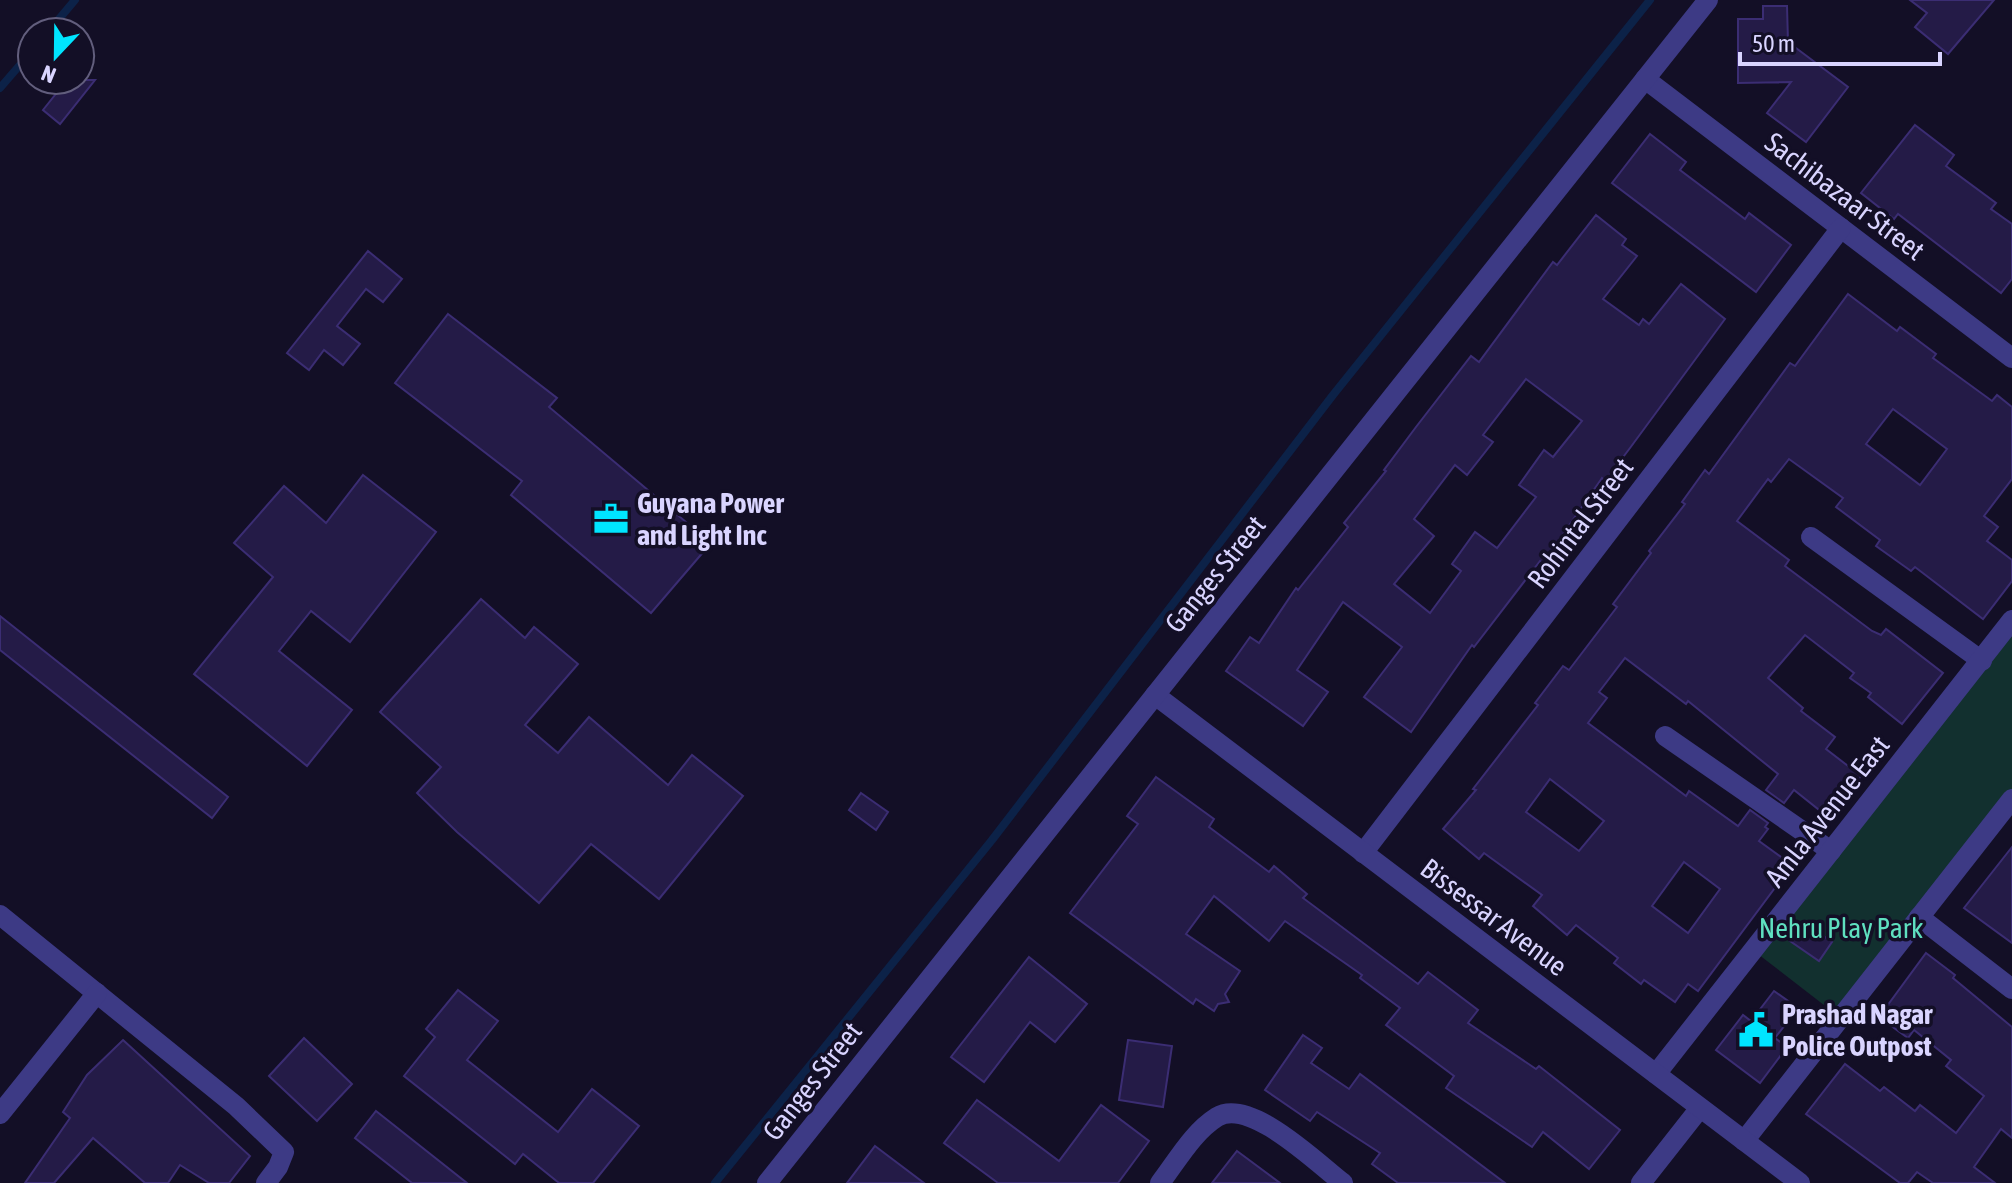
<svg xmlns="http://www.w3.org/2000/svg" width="2012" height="1183" font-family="'Asap Condensed',sans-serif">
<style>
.green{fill:#12302f}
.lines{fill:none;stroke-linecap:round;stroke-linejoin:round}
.stream{stroke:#0c2248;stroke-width:8}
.building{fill:#241b47;stroke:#3b2d73;stroke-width:2;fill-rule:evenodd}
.minor{stroke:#3d3a85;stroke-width:20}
.tertiary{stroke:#3d3a85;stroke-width:20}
.labels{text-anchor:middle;stroke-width:7;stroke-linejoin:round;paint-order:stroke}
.street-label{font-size:28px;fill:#d9d4ff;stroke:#130f26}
.poi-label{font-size:28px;font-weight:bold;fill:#d9d4ff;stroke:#130f26;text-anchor:start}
.park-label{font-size:28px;fill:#5fe0c0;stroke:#130f26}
</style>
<rect width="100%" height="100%" fill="#130f26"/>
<polygon class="green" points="2012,616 2012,798 1842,1019 1754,951"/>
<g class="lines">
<g class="stream">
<polyline points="48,32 75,0"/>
<polyline points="0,88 32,51"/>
<polyline points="715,1183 992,840 1333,395 1650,0"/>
</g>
</g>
<g class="building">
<polygon points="1910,0 1994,0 1948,54 1915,27 1927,13"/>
<polygon points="1763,6 1787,6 1788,42 1848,87 1806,142 1767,113 1791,82 1738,83 1738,19 1763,19"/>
<polygon points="67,80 95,80 60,124 43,110"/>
<polygon points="1915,125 1954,155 1946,166 1996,203 1991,209 2012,224 2012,279 2001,293 1898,214 1894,219 1861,193"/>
<polygon points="1650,134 1686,162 1680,170 1745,219 1749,213 1791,245 1756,292 1612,183"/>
<path d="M1596,215L1626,239L1622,245L1637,256L1603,299L1639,325L1643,319L1649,324L1681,284L1725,319L1630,448L1605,481L1602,478L1543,563L1540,561L1474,647L1472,645L1411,732L1364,697L1402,647L1343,602L1297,670L1328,692L1303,726L1226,671L1250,637L1259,643L1296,588L1298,590L1348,527L1344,523L1386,471L1384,470L1416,427L1471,356L1479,362L1553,262L1557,265ZM1526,379L1582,421L1553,457L1544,450L1519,485L1536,497L1497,548L1475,532L1452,564L1461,571L1430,613L1394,584L1434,536L1414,519L1455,465L1467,475L1493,442L1483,435Z"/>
<polygon points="368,251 402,279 383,302 366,289 337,326 360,344 343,365 324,350 309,370 287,353"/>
<path d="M1848,294L1897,331L1900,327L1936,354L1933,358L1992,401L1997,395L2012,407V479L1984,516L1998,527L1987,541L2012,560V581L1983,619L1915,567L1911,571L1876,546L1880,540L1836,507L1843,498L1789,459L1771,482L1768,479L1737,521L1789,560L1785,566L1872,631L1881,635L1886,629L1943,673L1902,724L1868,697L1871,693L1850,678L1854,673L1805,635L1768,678L1803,708L1801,711L1835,737L1826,749L1861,776L1828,817L1794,790L1784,803L1766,790L1778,774L1688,701L1686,704L1625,658L1599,692L1607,698L1588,723L1686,796L1689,791L1738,826L1750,810L1768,823L1765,827L1768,829L1759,841L1792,865L1698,991L1688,984L1675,1002L1644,980L1641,984L1614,963L1618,958L1576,925L1567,935L1533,906L1542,895L1484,853L1479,859L1443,829L1476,790L1473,789L1538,705L1535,703L1563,666L1569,670L1617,607L1613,604L1651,553L1649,551L1685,504L1682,502L1705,470L1709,474L1790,363L1795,366ZM1893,409L1947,449L1920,485L1866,444ZM1550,779L1604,821L1579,851L1526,812ZM1684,862L1720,889L1688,933L1652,906Z"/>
<polygon points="448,314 557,398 549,407 711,543 651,613 511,495 522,481 395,383"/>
<polygon points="363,475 436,532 350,642 311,611 279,651 352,710 307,766 194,674 273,577 234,543 284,486 326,523"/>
<polygon points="481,599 525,638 534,627 578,664 525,725 558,753 589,717 668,785 692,755 743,796 659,899 591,844 539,903 457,832 417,793 441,767 380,712"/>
<polygon points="0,616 228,797 212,818 0,650"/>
<polygon points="1156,777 1214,819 1209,827 1269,872 1274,866 1307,894 1303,898 1418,984 1428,972 1478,1010 1468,1023 1536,1069 1539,1066 1620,1130 1589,1169 1543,1132 1532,1147 1446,1088 1454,1076 1386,1025 1400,1008 1360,978 1362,975 1285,921 1269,941 1214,896 1186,934 1240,971 1225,994 1229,1002 1218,1004 1214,1011 1196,999 1193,1004 1070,913 1138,824 1127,816"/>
<polygon points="861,793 888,812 876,830 849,810"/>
<polygon points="2012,847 2012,943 1964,908"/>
<polygon points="1804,922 1832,942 1819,961 1790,941"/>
<polygon points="1926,953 1955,975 1953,978 2012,1027 2012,1138 2001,1129 1974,1167 1995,1183 1933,1183 1917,1172 1908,1183 1900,1183 1806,1114 1845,1064 1880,1091 1884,1087 1915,1111 1920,1105 1956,1133 1984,1096 1946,1066 1951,1060 1914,1030 1908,1038 1879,1017"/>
<polygon points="1029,957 1087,1004 1055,1042 1030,1022 984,1082 951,1057"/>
<polygon points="458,990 498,1021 467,1060 558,1132 592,1089 639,1126 593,1183 559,1183 523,1154 515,1164 404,1076 435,1037 426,1029"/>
<polygon points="1774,991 1798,1008 1775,1038 1787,1047 1760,1083 1716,1050 1743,1015 1751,1021"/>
<polygon points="1303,1035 1322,1048 1311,1063 1349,1089 1360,1074 1505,1183 1398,1183 1372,1164 1380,1153 1317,1112 1310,1121 1265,1090"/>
<polygon points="304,1038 352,1084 317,1121 269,1076"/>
<polygon points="123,1040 250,1156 229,1183 209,1183 180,1165 168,1183 145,1183 93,1138 54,1183 25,1183 70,1118 63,1112 87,1075"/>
<polygon points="1128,1040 1172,1046 1163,1107 1119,1100"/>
<polygon points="977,1100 1059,1161 1101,1105 1149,1141 1118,1183 998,1183 944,1143"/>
<polygon points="376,1111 467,1183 412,1183 355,1138"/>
<polygon points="875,1146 924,1183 847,1183"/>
<polygon points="1237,1151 1280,1183 1212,1183"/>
</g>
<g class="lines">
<g class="minor">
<polyline points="1645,79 2012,358"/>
<polyline points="1811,537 1982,661"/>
<polyline points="1665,736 1831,851"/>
<polyline points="1363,853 1841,228"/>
<polyline points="0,915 236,1106 284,1152 278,1167 266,1183"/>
<polyline points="1919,917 2012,989"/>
<polyline points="1656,1074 2012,620"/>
<polyline points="0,1114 97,993"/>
<polyline points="1744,1141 2012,799"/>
<path d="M1160,1183C1177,1161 1193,1132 1217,1117C1250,1097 1317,1163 1343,1183"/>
<polyline points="1641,1183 1700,1108"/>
</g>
<g class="tertiary">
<polyline points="1155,695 1800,1183"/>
<polyline points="767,1183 1708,0"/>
</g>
</g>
<defs>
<g id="office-bare" transform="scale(2.76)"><path d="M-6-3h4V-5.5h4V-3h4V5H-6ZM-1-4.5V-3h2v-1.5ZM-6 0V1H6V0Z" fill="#00e5ff" stroke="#130f26" stroke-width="2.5" paint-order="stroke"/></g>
<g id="civic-bare" transform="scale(2.76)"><path d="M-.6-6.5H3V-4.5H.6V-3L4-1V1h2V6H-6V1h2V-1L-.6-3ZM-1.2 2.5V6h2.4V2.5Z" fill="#00e5ff" stroke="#130f26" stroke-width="2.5" paint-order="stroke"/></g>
</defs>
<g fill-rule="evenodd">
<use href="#office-bare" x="611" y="519"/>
<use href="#civic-bare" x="1756" y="1030"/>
</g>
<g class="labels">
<g class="street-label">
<text transform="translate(1845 196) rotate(37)" y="10">Sachibazaar Street</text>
<text transform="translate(1580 523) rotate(-53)" y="10">Rohintal Street</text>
<text transform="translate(1215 574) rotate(-51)" y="10">Ganges Street</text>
<text transform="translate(1827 811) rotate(-52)" y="10">Amla Avenue East</text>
<text transform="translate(1494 917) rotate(37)" y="10">Bissessar Avenue</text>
<text transform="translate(812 1081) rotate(-52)" y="10">Ganges Street</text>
</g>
<g class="poi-label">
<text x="637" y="513">Guyana Power<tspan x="637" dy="32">and Light Inc</tspan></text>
<text x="1782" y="1024">Prashad Nagar<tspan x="1782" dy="32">Police Outpost</tspan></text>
</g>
<g class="park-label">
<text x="1841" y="938">Nehru Play Park</text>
</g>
</g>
<g transform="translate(56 56) rotate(202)"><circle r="38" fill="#130f26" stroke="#625e7d" stroke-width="2"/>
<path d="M0-6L14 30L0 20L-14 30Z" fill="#00e5ff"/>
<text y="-12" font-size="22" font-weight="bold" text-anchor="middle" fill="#d9d4ff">N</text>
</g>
<path d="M1740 52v12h200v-12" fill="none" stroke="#d9d4ff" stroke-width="4"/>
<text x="1752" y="52" font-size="24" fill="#d9d4ff" stroke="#130f26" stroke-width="6" paint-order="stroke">50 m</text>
</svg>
